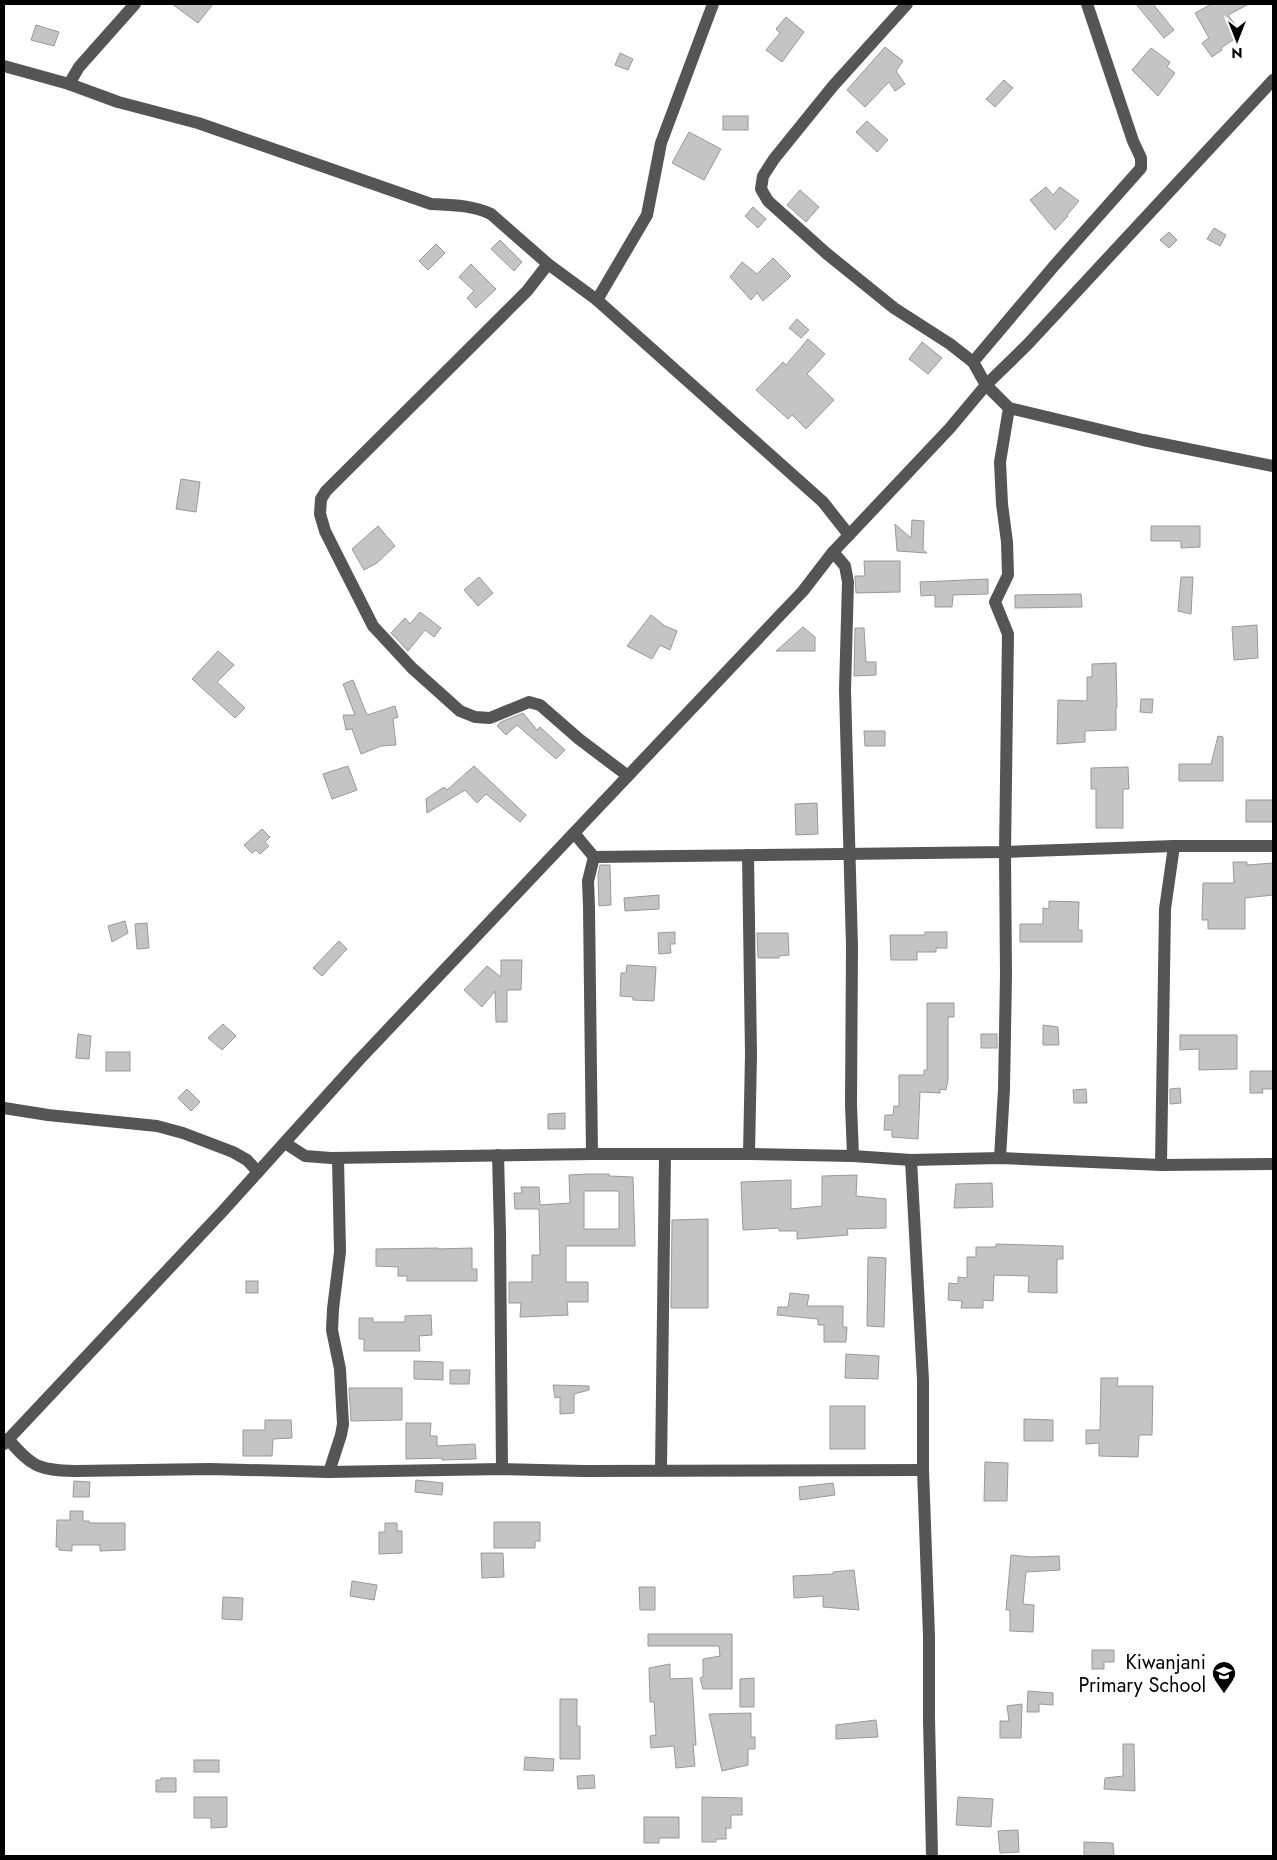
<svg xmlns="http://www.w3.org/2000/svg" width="1277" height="1860" font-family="Jost,sans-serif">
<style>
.building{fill:#c4c4c4;stroke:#999;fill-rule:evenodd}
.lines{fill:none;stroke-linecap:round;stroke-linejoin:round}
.minor{stroke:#555;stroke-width:12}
.labels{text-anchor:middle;stroke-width:4;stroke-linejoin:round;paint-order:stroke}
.poi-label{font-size:20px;fill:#000;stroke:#fff;text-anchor:end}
</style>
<rect width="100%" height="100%" fill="#fff"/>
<g class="building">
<polygon points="172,4 213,4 198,23"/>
<polygon points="1136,4 1153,4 1174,30 1164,38"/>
<polygon points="1212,4 1249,4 1228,15 1242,34 1221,48 1222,50 1212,57 1202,43 1209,38 1195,13"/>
<polygon points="786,17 804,32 782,62 766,50 780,33 776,29"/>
<polygon points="36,25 59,32 54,46 31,40"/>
<polygon points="885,47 903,61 896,71 905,84 895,91 889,82 865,107 847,90"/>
<polygon points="1151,48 1170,62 1167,67 1175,73 1158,96 1132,70"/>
<polygon points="620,53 633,59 628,70 615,65"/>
<polygon points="1004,80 1013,88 995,107 986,99"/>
<rect x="723" y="116" width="25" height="14"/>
<polygon points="867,121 888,140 877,152 856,132"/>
<polygon points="689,132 721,149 704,180 672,163"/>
<polygon points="1046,187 1053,195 1060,187 1079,201 1067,215 1068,216 1055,230 1030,200"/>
<polygon points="800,190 819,207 806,222 787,205"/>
<polygon points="753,207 766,219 758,228 745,216"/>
<polygon points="1214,228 1226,235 1220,246 1207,239"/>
<polygon points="1169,232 1177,240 1169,248 1160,240"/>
<polygon points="500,240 522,262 514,271 491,249"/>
<polygon points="436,244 445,253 428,270 419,261"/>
<polygon points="773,258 791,276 763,301 757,293 751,300 730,277 742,262 757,274"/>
<polygon points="471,264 496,289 476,308 467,298 474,291 459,277"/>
<polygon points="797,319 809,330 801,338 789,328"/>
<polygon points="808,339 825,354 807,374 834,400 806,429 792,415 788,419 756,390 783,362 786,365"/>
<polygon points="922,342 942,358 928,374 909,359"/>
<polygon points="181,479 200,482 196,512 176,509"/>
<polygon points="912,520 924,521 923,550 927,553 897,551 895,524 911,538"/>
<polygon points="378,526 395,546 377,563 364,570 352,549"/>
<polygon points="1151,526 1200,526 1200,547 1181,548 1181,541 1151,541"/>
<polygon points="864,561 900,561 900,592 856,593 855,576 865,576"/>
<polygon points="479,577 493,593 478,606 464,590"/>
<polygon points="1181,577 1193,577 1191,614 1178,611"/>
<polygon points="988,579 988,594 953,595 952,607 935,607 935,595 921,596 920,582"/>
<polygon points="1081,594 1082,607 1015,608 1015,595"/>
<polygon points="420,612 441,628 434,637 425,630 408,651 391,633 405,618 410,624"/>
<polygon points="651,615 665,626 677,631 670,650 660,645 652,659 627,646"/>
<polygon points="1257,625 1258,658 1234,660 1232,627"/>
<polygon points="803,627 815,637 815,651 776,651"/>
<polygon points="855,628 864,628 866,662 876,662 876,675 854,676"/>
<polygon points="218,651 234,665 217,682 245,708 235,718 192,679"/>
<polygon points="1116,663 1117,707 1116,707 1116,730 1085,731 1085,742 1057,744 1058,700 1087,701 1087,677 1092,677 1092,664"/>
<polygon points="353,680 367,715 395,706 398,717 393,719 396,745 381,746 361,754 352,729 346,730 343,715 355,715 343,684"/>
<polygon points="1141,699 1153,699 1152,713 1140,712"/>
<polygon points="523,713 537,730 540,727 565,750 556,759 517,725 506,735 497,726 501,722"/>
<polygon points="864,731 885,731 885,746 865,746"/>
<polygon points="1218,736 1223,737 1223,781 1179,781 1179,764 1211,764"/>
<polygon points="348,766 357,790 332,799 323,774"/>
<polygon points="474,766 526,815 520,822 486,794 477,803 465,790 427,813 426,799 444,787 447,790"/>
<polygon points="1128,767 1129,789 1123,789 1123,828 1096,828 1096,789 1091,789 1091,768"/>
<rect x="1246" y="800" width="27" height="22"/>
<polygon points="817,803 818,834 796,835 795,804"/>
<polygon points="262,829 270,837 265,842 269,846 260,854 256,850 252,853 244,845"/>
<polygon points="1233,862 1247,862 1247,865 1273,863 1273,895 1245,898 1245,929 1208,929 1208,920 1202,920 1203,883 1234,883"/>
<polygon points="600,865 610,865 611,905 599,906 598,875"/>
<polygon points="659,895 659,909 625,911 624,898"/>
<polygon points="1049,901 1079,902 1078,930 1082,930 1082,942 1020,942 1020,924 1043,924 1043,908 1049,909"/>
<polygon points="125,921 128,933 112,942 108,926"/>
<polygon points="147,923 149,948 137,949 135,924"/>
<polygon points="675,932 675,944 670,944 671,953 659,954 658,933"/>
<polygon points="925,932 947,932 947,948 936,948 936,952 917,952 917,960 891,960 890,935 925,935"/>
<polygon points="757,933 788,933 789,955 779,956 779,958 758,958"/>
<polygon points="339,941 347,949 322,976 313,968"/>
<polygon points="501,960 522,960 521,990 507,990 507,1022 496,1022 495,991 482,1007 464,990 487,966 501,977"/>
<polygon points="627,965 656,967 654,1001 633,1000 633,997 620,996 621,973 626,973"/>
<polygon points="927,1003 954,1003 954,1017 948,1017 948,1080 946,1090 940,1089 940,1093 920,1092 918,1139 892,1137 892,1130 884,1130 885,1115 893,1115 894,1106 899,1106 899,1075 924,1075 924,1070 927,1070"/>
<polygon points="223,1024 236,1036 222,1050 208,1038"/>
<polygon points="1043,1025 1058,1027 1059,1045 1043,1045"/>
<polygon points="78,1034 91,1036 89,1059 76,1058"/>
<rect x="981" y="1034" width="16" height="14"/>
<polygon points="1180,1035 1237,1035 1237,1069 1199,1070 1199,1049 1180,1050"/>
<rect x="106" y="1052" width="24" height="19"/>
<polygon points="1250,1071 1273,1071 1273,1089 1262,1089 1263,1093 1250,1093"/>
<polygon points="1180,1088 1181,1103 1170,1104 1170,1089"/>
<polygon points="187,1089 200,1102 191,1111 178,1098"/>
<polygon points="1086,1089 1087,1103 1074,1103 1073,1090"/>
<polygon points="565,1113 565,1129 548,1129 548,1114"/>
<path d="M588,1174H609V1176L633,1177L635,1246H566V1282H588V1302H567L568,1315L520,1317L521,1303H509V1282H532V1255H540L539,1209H515L514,1193H522L521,1187H539L540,1205L570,1203L569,1175ZM584,1191H619V1229H584Z"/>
<polygon points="857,1175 856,1196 886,1199 886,1228 847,1229 848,1235 797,1239 797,1231 779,1231 779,1228 743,1230 741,1182 791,1180 791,1209 822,1206 822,1176"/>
<polygon points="992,1183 993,1207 954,1208 956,1184"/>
<polygon points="708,1219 708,1308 671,1308 672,1220"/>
<polygon points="996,1244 1063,1246 1063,1259 1057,1259 1057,1293 1028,1292 1029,1276 994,1275 993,1301 983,1300 983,1308 961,1308 962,1301 948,1300 949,1283 958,1284 958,1277 967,1278 967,1257 976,1257 976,1247 996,1247"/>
<polygon points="438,1248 438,1249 472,1248 472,1269 477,1269 477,1281 407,1281 407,1276 398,1276 398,1267 376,1266 376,1249"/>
<polygon points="868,1257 886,1258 884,1327 867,1326"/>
<rect x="246" y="1281" width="12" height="12"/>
<polygon points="790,1293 809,1295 807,1306 843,1306 843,1327 847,1327 846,1342 824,1342 824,1325 818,1325 818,1319 777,1315 778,1307 788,1307"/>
<polygon points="431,1315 432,1335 419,1336 420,1351 364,1351 364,1339 359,1339 359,1318 373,1318 373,1322 405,1322 405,1316"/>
<polygon points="846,1354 879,1356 878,1379 845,1378"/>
<polygon points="414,1361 443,1362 443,1380 414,1379"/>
<polygon points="450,1370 470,1370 469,1384 450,1384"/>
<polygon points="1101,1378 1118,1378 1117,1386 1153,1386 1152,1435 1139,1435 1138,1457 1099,1456 1099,1443 1086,1444 1086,1430 1100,1430"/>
<polygon points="553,1385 589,1386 589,1390 574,1394 574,1413 560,1414 560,1397 555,1398"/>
<polygon points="349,1388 402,1388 402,1420 351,1421"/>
<rect x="830" y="1406" width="35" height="43"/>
<polygon points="1024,1419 1053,1420 1053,1441 1024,1441"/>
<polygon points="265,1420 291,1420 292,1438 273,1439 272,1456 243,1456 243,1430 265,1430"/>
<polygon points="406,1423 431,1423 430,1436 437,1436 437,1446 475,1444 476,1459 442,1460 442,1458 406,1459"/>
<polygon points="985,1462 1008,1463 1007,1501 984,1501"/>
<polygon points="416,1480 443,1483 442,1495 415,1492"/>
<polygon points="74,1481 90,1482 89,1497 73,1497"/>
<polygon points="833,1483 835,1495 800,1500 799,1487"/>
<polygon points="70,1511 83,1511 83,1521 89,1521 89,1523 125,1523 125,1550 100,1551 100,1545 72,1545 72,1551 59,1550 59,1547 56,1547 57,1520 70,1520"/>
<polygon points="494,1522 540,1522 540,1541 535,1541 535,1548 494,1548"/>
<polygon points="385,1523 397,1523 397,1531 402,1531 402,1553 379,1554 379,1532 385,1532"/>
<polygon points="481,1553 503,1553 504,1577 482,1578"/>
<polygon points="1011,1555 1031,1557 1059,1556 1060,1570 1026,1572 1023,1604 1034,1605 1033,1632 1010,1631 1010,1610 1006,1610"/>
<polygon points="854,1570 859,1610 823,1607 823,1596 794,1598 793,1576 833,1574 833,1572"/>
<polygon points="352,1581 377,1585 374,1600 350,1596"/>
<polygon points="639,1587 655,1587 655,1610 640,1610"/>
<polygon points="223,1597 243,1598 242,1620 222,1619"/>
<polygon points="648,1634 732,1634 732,1689 703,1689 700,1678 703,1677 703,1659 720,1656 719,1646 648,1646"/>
<polygon points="1092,1650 1114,1650 1114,1662 1104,1662 1104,1669 1092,1669"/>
<polygon points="670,1664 670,1679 692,1678 696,1745 693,1745 695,1766 676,1768 674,1746 651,1748 650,1736 656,1735 654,1702 650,1702 649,1668"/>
<polygon points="754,1678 754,1707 740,1707 740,1679"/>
<polygon points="1028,1691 1053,1693 1053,1705 1039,1704 1039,1712 1027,1712"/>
<polygon points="560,1699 577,1699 577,1726 580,1726 580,1759 560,1759"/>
<polygon points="1022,1704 1021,1738 1000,1738 1000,1721 1009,1721 1007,1706"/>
<polygon points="751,1713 751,1737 755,1737 755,1749 748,1749 748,1765 722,1771 709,1714"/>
<polygon points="876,1720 878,1737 836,1739 836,1725"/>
<polygon points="1123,1744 1134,1744 1135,1791 1104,1789 1105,1778 1123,1776"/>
<polygon points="525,1757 554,1759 553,1771 524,1770"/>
<rect x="194" y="1760" width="25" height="12"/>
<polygon points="594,1775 595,1788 578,1789 577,1776"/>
<polygon points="161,1778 176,1778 176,1792 156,1792 156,1780 161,1780"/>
<polygon points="194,1797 227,1797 227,1827 211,1828 211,1818 194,1818"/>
<polygon points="702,1797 742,1798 742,1815 731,1815 731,1828 726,1828 726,1839 716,1839 716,1842 702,1842"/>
<polygon points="958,1797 993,1799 991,1827 956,1825"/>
<polygon points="644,1817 679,1817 679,1838 659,1838 659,1843 644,1843"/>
<polygon points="1018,1830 1019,1852 1000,1853 998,1831"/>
<polygon points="1084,1842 1113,1843 1114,1856 1084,1856"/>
</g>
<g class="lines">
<g class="minor">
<polyline points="907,4 833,86 774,159 763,176 761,189 768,201 826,253 894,308 950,344 973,362 986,385 1009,408 1000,462 1002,504 1007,542 1008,575 995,602 1008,634 1005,852 1006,975 1004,1089 1000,1158"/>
<path d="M4,66L69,84L118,102L198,123L431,204C451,205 472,205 491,214L548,264L597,300L647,215L661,143L713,4"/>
<polyline points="69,84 79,67 135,4"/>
<polyline points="548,264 527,291 326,491 321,499 320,514 325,531 334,549 373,626 412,668 460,711 475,717 490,718 529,702 540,705 579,739 628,776"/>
<polyline points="597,300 823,502 849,535"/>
<polyline points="973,362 1054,266 1141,168 1141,158 1133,141 1087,4"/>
<polyline points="1009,408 1143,440 1273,466"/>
<polyline points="833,552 845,566 848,582 845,690 852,946 851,1105 853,1156"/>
<polyline points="574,833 594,857 588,881 589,907 592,1154"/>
<polyline points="748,855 751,1054 749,1154"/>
<polyline points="594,857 1005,852 1174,846 1273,846"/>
<polyline points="4,1108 48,1115 157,1126 183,1133 233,1152 247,1160 258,1172"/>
<polyline points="285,1143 305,1156 331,1158 592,1154 749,1154 853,1156 911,1160 1000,1158 1161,1165 1273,1164"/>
<polyline points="498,1155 500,1232 502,1469"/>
<polyline points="911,1160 923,1380 923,1470 929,1636 929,1718 932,1856"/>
<polyline points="1161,1165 1165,909 1174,846"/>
<path d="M8,1439C32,1467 38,1470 75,1471L210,1469L329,1472L502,1469L584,1471L923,1470"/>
<polyline points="4,1444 222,1212 359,1060 803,591 833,552 950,428 986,385 1027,345 1273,80"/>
<polyline points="661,1470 665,1154"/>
<polyline points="329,1472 341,1435 343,1424 340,1369 332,1330 333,1309 340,1252 338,1158"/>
</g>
</g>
<defs>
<g id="school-pin" transform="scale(1.25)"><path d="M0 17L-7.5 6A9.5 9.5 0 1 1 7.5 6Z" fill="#000" stroke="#fff"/><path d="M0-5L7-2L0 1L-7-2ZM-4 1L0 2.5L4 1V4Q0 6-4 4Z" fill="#fff"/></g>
</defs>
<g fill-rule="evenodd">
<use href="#school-pin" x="1224" y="1673"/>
</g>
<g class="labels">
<g class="poi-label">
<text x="1206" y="1669">Kiwanjani<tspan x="1206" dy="23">Primary School</tspan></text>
</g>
</g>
<rect width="1277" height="1860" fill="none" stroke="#000000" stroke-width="10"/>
<g transform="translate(1237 40) rotate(180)" stroke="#ffffff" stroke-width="4" paint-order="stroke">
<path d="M0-4L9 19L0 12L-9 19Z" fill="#000000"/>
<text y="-8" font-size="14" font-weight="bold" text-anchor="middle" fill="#000000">N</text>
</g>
</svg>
